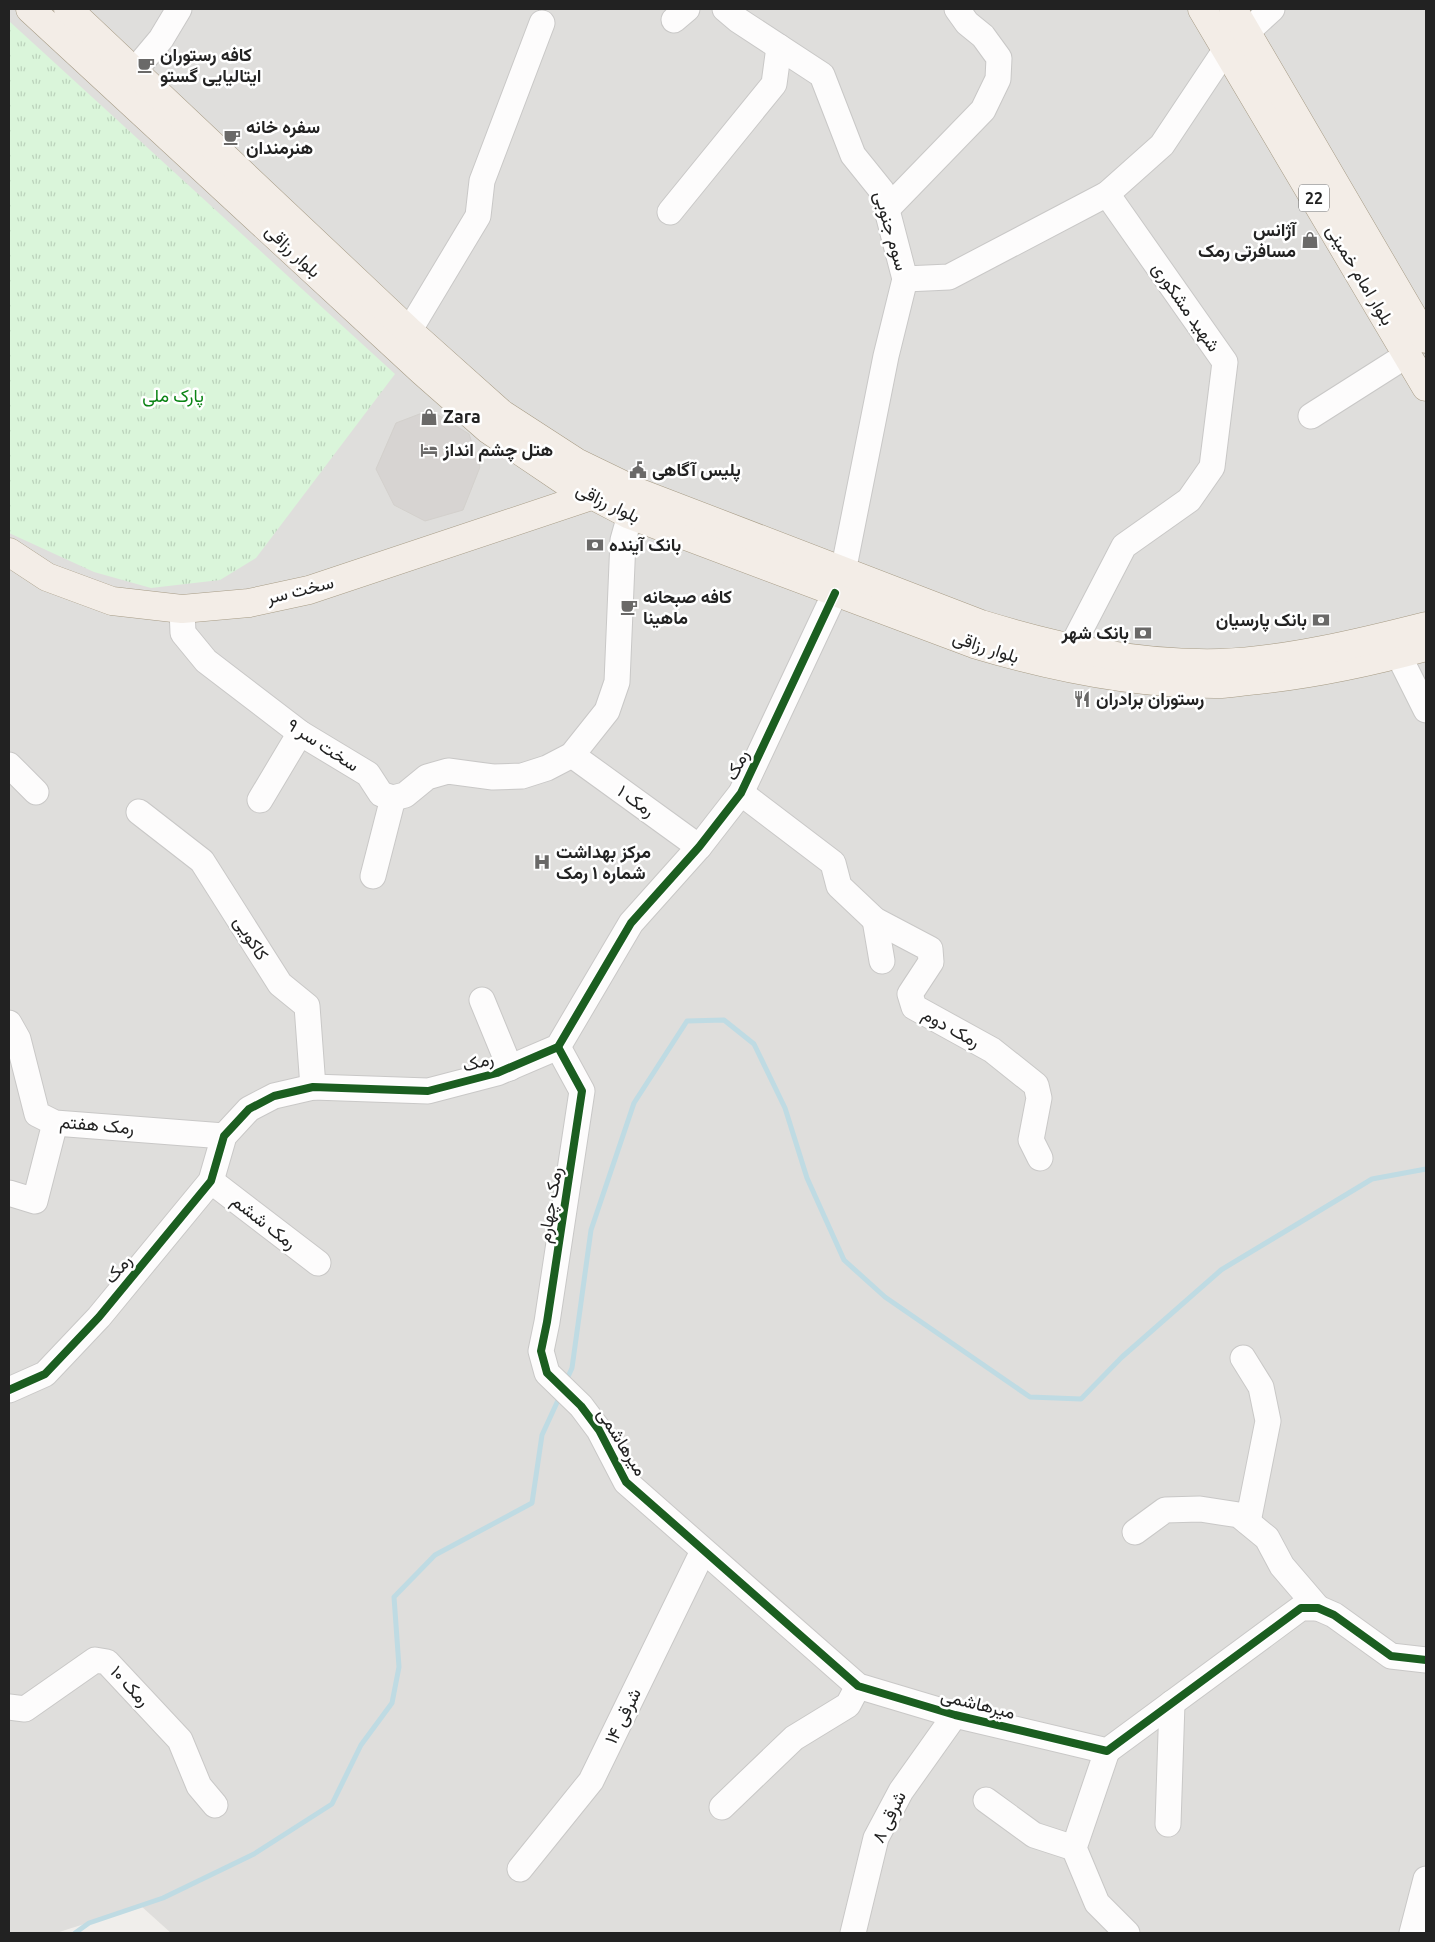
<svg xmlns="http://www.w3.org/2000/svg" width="1435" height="1942" font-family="Ubuntu,Vazirmatn,sans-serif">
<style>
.residential{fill:#dfdedc}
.park{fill:url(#park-tufts)}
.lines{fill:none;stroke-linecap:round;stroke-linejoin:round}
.stream{stroke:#bfdbe3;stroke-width:5}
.building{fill:#d7d4d2;stroke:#d3d0cc}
.minor-casing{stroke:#c9c8c7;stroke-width:27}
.major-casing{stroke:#a79c86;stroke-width:29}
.minor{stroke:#fdfcfc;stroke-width:25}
.major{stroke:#f3ede7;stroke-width:28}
.cycleway-casing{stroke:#fff;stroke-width:11}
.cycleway{stroke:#1b5e20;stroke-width:8}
.labels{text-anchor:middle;stroke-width:5;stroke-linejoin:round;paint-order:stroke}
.shield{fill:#fff;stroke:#646464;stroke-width:1}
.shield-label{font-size:16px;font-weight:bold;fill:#222}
.poi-label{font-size:18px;font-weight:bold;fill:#222;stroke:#fff;text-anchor:start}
.street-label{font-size:18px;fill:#222;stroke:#fff}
.park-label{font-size:18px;fill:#0c8416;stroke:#fff}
</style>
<defs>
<pattern id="park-tufts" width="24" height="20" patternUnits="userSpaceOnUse" patternTransform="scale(1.25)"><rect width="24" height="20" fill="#daf5da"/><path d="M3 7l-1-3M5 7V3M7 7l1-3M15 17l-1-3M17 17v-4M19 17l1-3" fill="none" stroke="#bbd2bb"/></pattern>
</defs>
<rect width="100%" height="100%" fill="#f0eeeb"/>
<polygon class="residential" points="9,9 1426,9 1426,1933 171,1933 141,1906 56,1933 9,1933"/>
<polygon class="park" points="9,21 395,374 256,558 220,580 151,588 94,572 9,533"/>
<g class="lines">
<g class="stream">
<polyline points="566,1381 572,1368 591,1230 634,1103 687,1021 724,1020 754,1044 785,1108 807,1178 844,1260 885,1297 1030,1397 1081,1399 1122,1357 1221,1270 1372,1179 1426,1169"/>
<polyline points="75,1933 89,1923 163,1898 254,1854 332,1804 361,1745 392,1703 399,1667 394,1597 435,1555 532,1503 542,1435 560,1396"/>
</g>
</g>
<polygon class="building" points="430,410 469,434 480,467 463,510 425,521 394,505 376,469 396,423"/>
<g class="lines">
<g class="minor-casing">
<g id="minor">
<polyline points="725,9 738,20 822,75 853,155 882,191 905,279 886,356 843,572"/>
<polyline points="674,20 687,9"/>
<polyline points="1247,32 1272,9"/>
<polyline points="135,70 161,39 179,9"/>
<polyline points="887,209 983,110 998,79 999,58 983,36 967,23 957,9"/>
<polyline points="670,212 774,84 779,47"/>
<polyline points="905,279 949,277 1107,194 1162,145 1226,49"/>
<polyline points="409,331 478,216 482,181 542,23"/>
<polyline points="1311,416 1407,355"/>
<polyline points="182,609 183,633 206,661 300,733 368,774 381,794 393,798 405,795 427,777 448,771 493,777 522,776 547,768 572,755 607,711 617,682 623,540 630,515"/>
<polyline points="1071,648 1124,546 1189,500 1212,467 1225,362 1107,194"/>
<polyline points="1398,654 1426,710"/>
<polyline points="572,755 699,847"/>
<polyline points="9,765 36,792"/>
<polyline points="741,793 833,863 839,886 875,920 930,949 931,962 910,994 914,1007 992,1050 1036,1085 1039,1098 1031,1140 1040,1158"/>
<polyline points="260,800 300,733"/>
<polyline points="139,812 202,861 280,984 307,1006 313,1087"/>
<polyline points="373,876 393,798"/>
<polyline points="875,920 882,961"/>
<polyline points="482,1000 510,1068"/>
<polyline points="9,1023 18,1039 37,1114 55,1123 224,1136"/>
<polyline points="558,1047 582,1091 547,1322 541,1351 547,1373 581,1406 599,1430 626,1482 858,1686 955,1715 1107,1751 1301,1608 1318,1608 1334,1615 1391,1656 1426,1660"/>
<polyline points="211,1181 318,1263"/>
<polyline points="9,1193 35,1201 55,1123"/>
<polyline points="1243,1358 1261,1387 1268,1421 1248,1522"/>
<polyline points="9,1390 45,1374 99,1317 211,1181 224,1136 249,1109 274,1096 313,1087 428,1091 497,1073 558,1047 631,923 699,847 741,793 835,593"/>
<polyline points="1135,1532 1165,1510 1200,1509 1239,1515 1267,1538 1282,1566 1318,1608"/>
<polyline points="9,1707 25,1709 95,1660 107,1662 180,1740 199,1786 215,1805"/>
<polyline points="1107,1751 1074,1848 1097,1903 1127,1933"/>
<polyline points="986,1800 1034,1835 1074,1848"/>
<polyline points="722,1807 794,1738 848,1705 858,1686"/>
<polyline points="1168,1824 1172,1703"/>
<polyline points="520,1869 591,1781 703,1551"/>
<polyline points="853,1933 876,1838 901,1791 955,1715"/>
<polyline points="1412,1933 1426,1879"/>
</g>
</g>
<g class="major-casing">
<g id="major">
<path d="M30,9L422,371L489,430L563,480L630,515L974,644C1054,668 1136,685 1221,684C1233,683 1246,681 1258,680C1315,674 1371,662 1426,647"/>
<path d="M68,9L409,331L502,414L576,462L640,493L981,624C1059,648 1138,665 1220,663C1285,661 1363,642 1426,626"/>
<polyline points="1202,9 1426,387"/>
<polyline points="1233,9 1426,339"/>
<polyline points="9,552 47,577 112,601 182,609 249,603 309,590 600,493"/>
</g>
</g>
<use href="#minor" class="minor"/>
<use href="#major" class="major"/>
<g class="cycleway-casing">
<g id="cycleway">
<polyline points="558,1047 582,1091 547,1322 541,1351 547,1373 581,1406 599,1430 626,1482 858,1686 955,1715 1107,1751 1301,1608 1318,1608 1334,1615 1391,1656 1426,1660"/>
<polyline points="9,1390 45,1374 99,1317 211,1181 224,1136 249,1109 274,1096 313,1087 428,1091 497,1073 558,1047 631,923 699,847 741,793 835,593"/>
</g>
</g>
<use href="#cycleway" class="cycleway"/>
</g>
<defs>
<g id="cafe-bare" transform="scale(1.35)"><path d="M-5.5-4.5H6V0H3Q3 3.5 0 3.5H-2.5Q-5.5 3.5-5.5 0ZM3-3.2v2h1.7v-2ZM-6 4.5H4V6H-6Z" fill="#6a6968" stroke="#fff" stroke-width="2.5" paint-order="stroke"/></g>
<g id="shop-bare" transform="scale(1.35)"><path d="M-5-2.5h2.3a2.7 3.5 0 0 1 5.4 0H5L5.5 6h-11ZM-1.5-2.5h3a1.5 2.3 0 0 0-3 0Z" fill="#6a6968" stroke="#fff" stroke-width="2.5" paint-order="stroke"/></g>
<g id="hotel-bare" transform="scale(1.35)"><path d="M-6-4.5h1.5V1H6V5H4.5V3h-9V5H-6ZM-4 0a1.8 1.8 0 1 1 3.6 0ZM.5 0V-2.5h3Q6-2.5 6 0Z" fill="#6a6968" stroke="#fff" stroke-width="2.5" paint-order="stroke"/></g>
<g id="civic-bare" transform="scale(1.35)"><path d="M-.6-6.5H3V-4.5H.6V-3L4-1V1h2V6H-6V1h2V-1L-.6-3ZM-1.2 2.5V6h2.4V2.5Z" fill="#6a6968" stroke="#fff" stroke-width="2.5" paint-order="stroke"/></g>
<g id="bank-bare" transform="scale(1.35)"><path d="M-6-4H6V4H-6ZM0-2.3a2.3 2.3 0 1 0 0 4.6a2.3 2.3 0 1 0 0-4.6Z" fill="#6a6968" stroke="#fff" stroke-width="2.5" paint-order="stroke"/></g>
<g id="restaurant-bare" transform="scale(1.35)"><path d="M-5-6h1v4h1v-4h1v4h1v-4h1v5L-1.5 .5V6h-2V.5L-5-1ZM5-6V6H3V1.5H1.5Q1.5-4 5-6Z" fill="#6a6968" stroke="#fff" stroke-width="2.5" paint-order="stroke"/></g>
<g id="hospital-bare" transform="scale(1.35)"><path d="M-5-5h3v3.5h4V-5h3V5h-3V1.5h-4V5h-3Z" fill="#6a6968" stroke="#fff" stroke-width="2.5" paint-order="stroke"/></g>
</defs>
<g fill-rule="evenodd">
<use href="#cafe-bare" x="146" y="65"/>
<use href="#cafe-bare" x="232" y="137"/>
<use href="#shop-bare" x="1310" y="240"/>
<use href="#shop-bare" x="429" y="417"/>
<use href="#hotel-bare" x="429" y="450"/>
<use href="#civic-bare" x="638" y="470"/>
<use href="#bank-bare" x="595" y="545"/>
<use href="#cafe-bare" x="629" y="607"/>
<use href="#bank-bare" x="1321" y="620"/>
<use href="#bank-bare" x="1143" y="633"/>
<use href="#restaurant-bare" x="1082" y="699"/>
<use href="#hospital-bare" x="542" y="862"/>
</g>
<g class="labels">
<rect class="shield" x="1299" y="184.5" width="30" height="27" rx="4"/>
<g class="shield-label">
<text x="1314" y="204">22</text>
</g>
<g class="poi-label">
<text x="160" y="61">کافه رستوران<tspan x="160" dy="21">ایتالیایی گستو</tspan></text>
<text x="246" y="133">سفره خانه<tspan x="246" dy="21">هنرمندان</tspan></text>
<text x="1296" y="236" text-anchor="end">آژانس<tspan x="1296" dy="21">مسافرتی رمک</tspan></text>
<text x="443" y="423">Zara</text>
<text x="443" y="456">هتل چشم انداز</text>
<text x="652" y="476">پلیس آگاهی</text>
<text x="609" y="551">بانک آینده</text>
<text x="643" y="603">کافه صبحانه<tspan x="643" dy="21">ماهینا</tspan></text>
<text x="1307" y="626" text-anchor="end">بانک پارسیان</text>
<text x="1129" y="639" text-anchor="end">بانک شهر</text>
<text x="1096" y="705">رستوران برادران</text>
<text x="556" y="858">مرکز بهداشت<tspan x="556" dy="21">شماره ۱ رمک</tspan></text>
</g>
<g class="street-label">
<text transform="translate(891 231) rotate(74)" y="6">سوم جنوبی</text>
<text transform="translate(293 251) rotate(43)" y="6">بلوار رزاقی</text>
<text transform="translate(1360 275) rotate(59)" y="6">بلوار امام خمینی</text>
<text transform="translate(1186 307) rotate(55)" y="6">شهید مشکوری</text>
<text transform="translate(608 503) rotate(26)" y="6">بلوار رزاقی</text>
<text transform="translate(300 590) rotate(-14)" y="6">سخت سر</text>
<text transform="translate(986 647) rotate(18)" y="6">بلوار رزاقی</text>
<text transform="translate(323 745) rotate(33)" y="6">سخت سر ۹</text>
<text transform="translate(737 765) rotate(-64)" y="6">رمک</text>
<text transform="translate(636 801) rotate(36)" y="6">رمک ۱</text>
<text transform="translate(251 938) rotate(58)" y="6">کاکویی</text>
<text transform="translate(951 1028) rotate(29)" y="6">رمک دوم</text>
<text transform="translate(478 1062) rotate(-16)" y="6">رمک</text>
<text transform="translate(97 1125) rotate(5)" y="6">رمک هفتم</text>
<text transform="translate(550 1205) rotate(-81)" y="6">رمک چهارم</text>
<text transform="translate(264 1222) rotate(38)" y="6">رمک ششم</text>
<text transform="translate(118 1269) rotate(-50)" y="6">رمک</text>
<text transform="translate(622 1442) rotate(58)" y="6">میرهاشمی</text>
<text transform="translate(130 1686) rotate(47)" y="6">رمک ۱۰</text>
<text transform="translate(978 1704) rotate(14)" y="6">میرهاشمی</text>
<text transform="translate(623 1716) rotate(-64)" y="6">شرقی ۱۴</text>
<text transform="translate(889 1817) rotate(-64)" y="6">شرقی ۸</text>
</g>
<g class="park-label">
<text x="173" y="402">پارک ملی</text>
</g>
</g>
<rect width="1435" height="1942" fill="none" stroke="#222222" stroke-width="20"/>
</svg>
